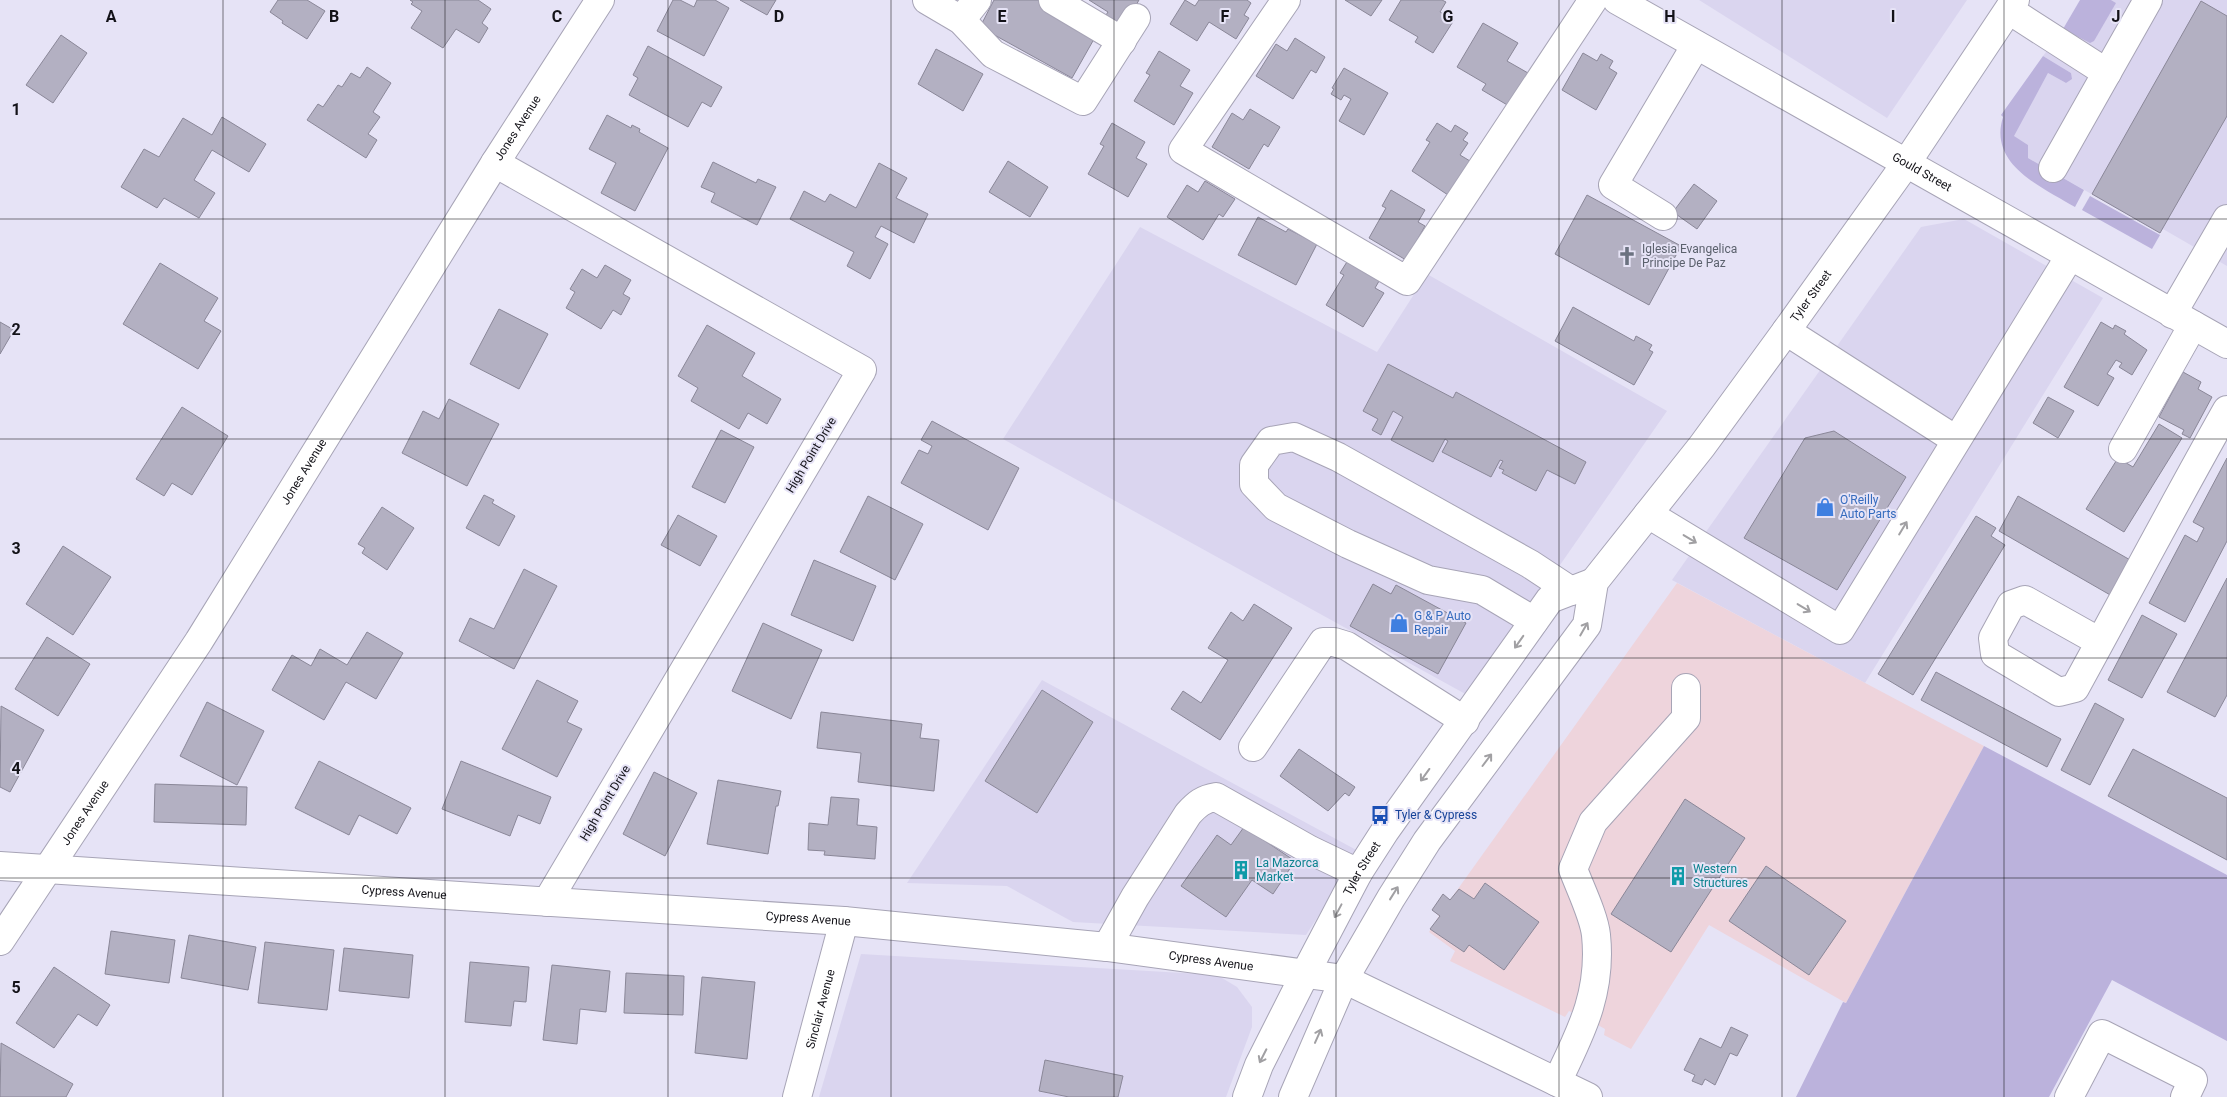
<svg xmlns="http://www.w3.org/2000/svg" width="2227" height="1097" font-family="Roboto,sans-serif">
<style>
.built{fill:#dad5ef}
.industrial{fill:#eed4dc}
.green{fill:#bbb2dc}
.building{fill:#b3b0c2;stroke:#8a8798}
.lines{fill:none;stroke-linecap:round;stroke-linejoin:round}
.minor-casing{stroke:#a7a4b6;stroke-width:30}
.major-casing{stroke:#a7a4b6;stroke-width:30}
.minor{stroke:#fff;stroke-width:28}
.major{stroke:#fff;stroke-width:28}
.oneway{stroke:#a1a0a3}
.grid{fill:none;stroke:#131218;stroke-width:1;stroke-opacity:0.55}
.labels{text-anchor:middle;stroke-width:4;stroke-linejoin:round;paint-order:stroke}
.street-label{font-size:12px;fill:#131218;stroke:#e6e3f6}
.worship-label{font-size:12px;fill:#5b616d;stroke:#e6e3f6;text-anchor:start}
.shop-label{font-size:12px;fill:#366cbe;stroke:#e6e3f6;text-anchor:start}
.transit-label{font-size:12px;fill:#164399;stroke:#e6e3f6;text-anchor:start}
.culture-label{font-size:12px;fill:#0d838f;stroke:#e6e3f6;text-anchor:start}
.grid-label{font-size:16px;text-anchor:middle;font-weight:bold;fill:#131218;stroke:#e6e3f6;stroke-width:4;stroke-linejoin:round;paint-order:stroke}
</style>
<rect width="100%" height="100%" fill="#e6e3f6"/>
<g class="built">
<polygon points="1699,0 1967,0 1887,118"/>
<polygon points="2111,0 2227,0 2227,266 2163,229 2160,233 2028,158 2028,145 2013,136 2048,73 2066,83 2071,73 2043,56 2063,29 2116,3"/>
<polygon points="1964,219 2103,298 1865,683 1672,580 1921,227"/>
<polygon points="1140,227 1377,352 1427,274 1667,411 1469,696 1003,439"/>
<polygon points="1042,680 1360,852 1306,935 1073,922 1007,886 907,883"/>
<polygon points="861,954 1217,975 1237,987 1252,1007 1252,1027 1226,1097 819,1097"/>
</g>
<polygon class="industrial" points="1677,583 1984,746 1846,1003 1709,925 1631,1049 1604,1035 1605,1029 1587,1019 1569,1011 1565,1017 1450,961 1455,951 1429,932 1439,916 1432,910 1443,894 1450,900"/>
<g class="green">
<polygon points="2080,0 2111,0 2116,3 2094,41 2090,43 2063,29"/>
<path d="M2043,56L2071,73L2072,79L2066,83L2048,73L2014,136L2028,145V158L2084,190L2075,207C2042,187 1988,165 2003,117L2001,115Z"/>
<polygon points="2090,196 2160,235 2152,249 2082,210"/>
<polygon points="1984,746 2227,875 2227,1041 2112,980 2049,1097 1796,1097 1843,1002 1846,1003"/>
</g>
<g class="building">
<polygon points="278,0 307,0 325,11 307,39 282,23 283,21 270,12"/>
<polygon points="410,0 478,0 491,9 482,23 488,28 479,43 456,29 443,48 411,28 422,11 411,4 413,2"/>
<polygon points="673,0 680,0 694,7 697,0 715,0 729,8 704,56 657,31"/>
<polygon points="740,0 776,0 767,15"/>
<polygon points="994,0 1039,0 1098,32 1072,78 980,27"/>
<polygon points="1089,0 1139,0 1124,26 1106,15 1108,12"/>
<polygon points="1185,0 1195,6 1199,0 1247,0 1251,3 1244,15 1249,18 1236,39 1209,22 1197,41 1170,24"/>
<polygon points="1345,0 1382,0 1371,16"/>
<polygon points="1401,0 1442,0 1446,2 1440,12 1454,20 1433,53 1415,42 1418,37 1389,20"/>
<polygon points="2201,1 2227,16 2227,116 2160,233 2092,194"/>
<polygon points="1483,23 1518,43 1507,61 1528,73 1509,106 1482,90 1486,84 1457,67"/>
<polygon points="61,35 87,53 53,103 26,85"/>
<polygon points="1295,38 1325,57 1316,73 1311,70 1293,99 1256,76 1276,44 1287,51"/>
<polygon points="648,46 722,87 711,107 702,102 688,127 629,95 638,78 633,75"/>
<polygon points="936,49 983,74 963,111 918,84"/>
<polygon points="1159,51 1190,70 1180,86 1193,93 1174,125 1134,101 1150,75 1146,73"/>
<polygon points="1583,53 1597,61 1601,54 1613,61 1609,68 1617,73 1596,110 1562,90"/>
<polygon points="367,67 391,83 373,112 380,117 368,134 377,140 366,158 307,120 318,104 323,107 338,85 342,87 351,73 360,78"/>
<polygon points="1344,68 1388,93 1364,135 1339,121 1351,99 1344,95 1341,100 1331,94 1334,89 1332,88"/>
<polygon points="1250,109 1280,127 1268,147 1264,144 1249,169 1212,147 1232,113 1243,120"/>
<polygon points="607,115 631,128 632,125 640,129 639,132 668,148 635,211 601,193 616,163 589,149"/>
<polygon points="222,117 266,144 249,172 212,150 194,180 215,193 199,218 164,198 157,208 121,187 144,149 159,157 183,118 212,135"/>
<polygon points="1112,123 1145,142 1136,158 1147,164 1128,197 1088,174 1104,146 1100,144"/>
<polygon points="1437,123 1451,132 1455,125 1468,133 1463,140 1468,143 1460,155 1470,161 1448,195 1412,171 1430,142 1426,140"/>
<polygon points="1008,161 1048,187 1030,217 989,192"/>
<polygon points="713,162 756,183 758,179 776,187 757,225 711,202 715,193 701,187"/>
<polygon points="879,163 907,178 896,198 928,214 914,243 881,226 875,237 888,244 870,279 847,266 854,252 790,219 804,191 825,202 830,194 856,208"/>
<polygon points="1205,181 1235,199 1223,217 1219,214 1203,240 1167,217 1187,185 1198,192"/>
<polygon points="1694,184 1717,201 1697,229 1673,212"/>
<polygon points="1391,190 1425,210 1418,222 1425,226 1406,260 1369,238 1386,208 1382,206"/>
<polygon points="1587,195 1681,246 1649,305 1555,254"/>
<polygon points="1258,217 1286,232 1288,229 1317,244 1296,285 1238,255"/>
<polygon points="1350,257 1382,276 1375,288 1384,293 1363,327 1326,305 1344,275 1340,273"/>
<polygon points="160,263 218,298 204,321 221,331 198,369 123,324"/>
<polygon points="605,265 631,280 623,294 630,298 621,315 613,310 601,329 566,308 575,292 570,289 582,269 597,278"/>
<polygon points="1573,307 1634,341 1636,336 1652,345 1649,350 1653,352 1634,385 1555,341"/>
<polygon points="499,309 548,334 519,389 470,364"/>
<polygon points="0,322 14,330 0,354"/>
<polygon points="2101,322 2113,329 2115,325 2126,331 2124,334 2147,350 2132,375 2119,367 2122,363 2116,360 2107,374 2114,378 2098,406 2064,387"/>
<polygon points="707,325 755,353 742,376 781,399 767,424 748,413 739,429 691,401 698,388 678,376"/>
<polygon points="1388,364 1453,398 1456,392 1586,462 1575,484 1547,470 1536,491 1502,473 1504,470 1499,468 1503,461 1500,460 1491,477 1442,452 1448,441 1445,439 1433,462 1391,440 1403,417 1393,411 1381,435 1372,430 1378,419 1363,411"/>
<polygon points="2183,372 2201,382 2198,389 2212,397 2190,438 2182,434 2184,430 2159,417"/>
<polygon points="2048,397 2074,411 2058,438 2033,423"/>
<polygon points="449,399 499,424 467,486 402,453 423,411 439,419"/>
<polygon points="182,407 228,436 192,495 172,483 164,496 136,479"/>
<polygon points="932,421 1019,468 988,530 901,483 919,450 928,454 932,446 921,440"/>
<polygon points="2159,424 2182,438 2124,532 2086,509 2118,458 2133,467"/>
<polygon points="721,430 754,447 725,503 692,487"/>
<polygon points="1834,431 1906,477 1837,590 1744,538 1805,438"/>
<polygon points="2227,458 2227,541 2185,622 2149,603 2185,535 2197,542 2204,528 2193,522"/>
<polygon points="484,495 494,500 492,503 515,516 499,546 466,528"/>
<polygon points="868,496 923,524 895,580 840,552"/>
<polygon points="2018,496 2132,561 2112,596 1999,531"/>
<polygon points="382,507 414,528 387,570 362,553 365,548 358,544"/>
<polygon points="678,515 717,536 700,566 661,545"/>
<polygon points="1976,516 1996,528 1991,536 2005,545 1913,695 1878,674"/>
<polygon points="63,546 111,577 73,635 26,604"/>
<polygon points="814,560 876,586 853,641 791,615"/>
<polygon points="524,569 557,586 514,669 459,641 470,618 494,629"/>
<polygon points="2227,578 2227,695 2215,717 2167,692"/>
<polygon points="1373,584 1391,594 1396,585 1466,623 1438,674 1350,626"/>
<polygon points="1254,604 1292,628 1220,740 1171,709 1183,691 1201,703 1228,660 1208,648 1231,612 1243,621"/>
<polygon points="2142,615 2177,634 2142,698 2108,680"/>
<polygon points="763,623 822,650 791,719 732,691"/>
<polygon points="367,632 403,653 376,699 346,682 324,720 272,690 292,655 311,666 320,649 347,665"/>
<polygon points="47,637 90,664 58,716 15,689"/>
<polygon points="1936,672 2061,739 2047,767 1921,700"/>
<polygon points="537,680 578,701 567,722 582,729 557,777 502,749"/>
<polygon points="1042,690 1093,722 1037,813 985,781"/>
<polygon points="207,702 264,731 237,785 180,756"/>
<polygon points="2095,703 2124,719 2090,785 2061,770"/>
<polygon points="1,706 44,730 10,792 0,787"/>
<polygon points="821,712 922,724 920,738 939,740 934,791 858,782 861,753 817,748"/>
<polygon points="1299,749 1355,787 1349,796 1345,793 1328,811 1280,776"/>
<polygon points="2133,749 2227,798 2227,860 2108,796"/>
<polygon points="319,761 411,808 397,834 359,815 349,835 295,808"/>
<polygon points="461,761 551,797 540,824 518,815 510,836 442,809"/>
<polygon points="654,772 697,793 665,856 623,834"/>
<polygon points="718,780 781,791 778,806 776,806 768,854 707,844"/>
<polygon points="155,784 247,787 246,825 154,822"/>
<polygon points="831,797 859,799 857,825 877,827 875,859 824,855 825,851 808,850 809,823 828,825"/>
<polygon points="1685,799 1745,838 1671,952 1611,914"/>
<polygon points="1244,827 1295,861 1273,894 1252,880 1226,917 1181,886 1217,835 1231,845"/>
<polygon points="1766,866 1846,921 1809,975 1729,921"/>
<polygon points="1485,883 1539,922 1504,970 1469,945 1464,952 1430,929 1440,916 1432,910 1443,894 1450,900 1459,889 1474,899"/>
<polygon points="111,931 175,940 169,983 105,974"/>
<polygon points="189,935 256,947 248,990 181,978"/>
<polygon points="265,942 334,950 327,1010 258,1003"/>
<polygon points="344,948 413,955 409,998 339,991"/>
<polygon points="470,962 529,967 526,1002 514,1001 511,1026 465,1022"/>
<polygon points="552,965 610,971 606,1012 580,1009 577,1044 543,1040"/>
<polygon points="54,967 110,1005 97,1026 78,1014 54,1048 16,1023"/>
<polygon points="626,973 684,976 683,1015 624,1013"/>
<polygon points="702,977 755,982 747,1059 695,1053"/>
<polygon points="1731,1027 1748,1035 1737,1056 1730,1053 1715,1085 1705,1079 1702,1085 1692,1081 1695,1075 1684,1070 1700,1038 1721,1048"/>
<polygon points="1,1043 73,1084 66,1097 0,1097"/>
<polygon points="1045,1060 1123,1076 1118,1097 1069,1097 1039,1091"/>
</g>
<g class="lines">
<g class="minor-casing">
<g id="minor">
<polyline points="927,0 961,20 993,54 1083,101 1136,18"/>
<polyline points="1053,0 1122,41"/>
<polyline points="1286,0 1183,150 1407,281 1593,0"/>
<path id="s1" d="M1617,0L2227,344"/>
<polyline points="2009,10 2107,73"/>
<polyline points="961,20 977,0"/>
<polyline points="495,163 862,370 547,902"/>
<polyline points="2053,168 2148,0"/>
<polyline points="1663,216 1613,185 1696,45"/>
<polyline points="2172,314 2227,219"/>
<polyline points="1786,331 1956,440"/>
<polyline points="2123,449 2193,325"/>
<polyline points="1648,514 1840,630 2070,256"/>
<polyline points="1534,621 1482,590 1428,580 1348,544 1276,507 1254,484 1254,465 1271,441 1294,437 1338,457 1530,564 1571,591"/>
<path d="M2100,642L2025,600L2011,605L1993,638L1995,654L2059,692L2075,688C2126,595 2175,502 2227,410"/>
<polyline points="1253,747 1323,642 1334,642 1347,646 1465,721"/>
<path id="s2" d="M0,866L844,921L1107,947L1344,979L1588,1097"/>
<path id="s3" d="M0,941L199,641L495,163L600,0"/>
<path d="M1107,947L1135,897L1188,814C1197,804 1203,799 1216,797L1310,850L1358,873"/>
<path d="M1557,1082C1581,1032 1602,993 1596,935C1594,916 1580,888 1573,869L1593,822L1686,718V688"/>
<path id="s4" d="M797,1097L844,921"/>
<polyline points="2069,1097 2102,1034 2193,1080 2185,1097"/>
</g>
</g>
<g class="major-casing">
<g id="major">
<path id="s5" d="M1247,1097L1259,1065L1305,974L1358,873L1385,831L1550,599L1594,582"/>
<path id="s6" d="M1293,1097L1344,979L1391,898L1427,841L1587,625L1594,582L1702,446L1786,331L1905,165L2015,0"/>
</g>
</g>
<use href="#minor" class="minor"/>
<use href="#major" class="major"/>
</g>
<defs><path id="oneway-shaft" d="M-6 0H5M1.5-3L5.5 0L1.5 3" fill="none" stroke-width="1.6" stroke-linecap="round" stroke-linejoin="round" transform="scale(1.25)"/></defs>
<g class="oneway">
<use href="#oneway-shaft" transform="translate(1903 528) rotate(-59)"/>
<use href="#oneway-shaft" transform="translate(1690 539) rotate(31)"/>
<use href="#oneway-shaft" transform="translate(1804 608) rotate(31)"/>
<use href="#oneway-shaft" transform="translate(1584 629) rotate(-60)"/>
<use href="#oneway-shaft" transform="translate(1519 642) rotate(125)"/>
<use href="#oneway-shaft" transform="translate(1487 760) rotate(-53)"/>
<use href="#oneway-shaft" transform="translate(1425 775) rotate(126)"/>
<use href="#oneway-shaft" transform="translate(1394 893) rotate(-58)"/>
<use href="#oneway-shaft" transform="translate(1338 911) rotate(118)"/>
<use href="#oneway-shaft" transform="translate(1318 1036) rotate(-66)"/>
<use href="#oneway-shaft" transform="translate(1263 1056) rotate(117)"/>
</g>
<path class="grid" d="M223,0V1097M445,0V1097M668,0V1097M891,0V1097M1114,0V1097M1336,0V1097M1559,0V1097M1782,0V1097M2004,0V1097M0,219H2227M0,439H2227M0,658H2227M0,878H2227"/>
<defs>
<g id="church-bare" transform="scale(1.5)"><path d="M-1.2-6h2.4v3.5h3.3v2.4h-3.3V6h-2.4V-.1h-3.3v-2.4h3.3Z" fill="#6b7280" stroke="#e6e3f6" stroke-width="2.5" paint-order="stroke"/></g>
<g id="shop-bare" transform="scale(1.5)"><path d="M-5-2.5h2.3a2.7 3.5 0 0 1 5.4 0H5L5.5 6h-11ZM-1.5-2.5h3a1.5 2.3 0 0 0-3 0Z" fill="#3f7fe0" stroke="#e6e3f6" stroke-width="2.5" paint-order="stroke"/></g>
<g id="bus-bare" transform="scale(1.5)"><path d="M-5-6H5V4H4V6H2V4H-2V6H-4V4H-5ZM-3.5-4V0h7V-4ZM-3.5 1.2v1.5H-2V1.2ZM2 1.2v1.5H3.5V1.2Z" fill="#1a4fb4" stroke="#e6e3f6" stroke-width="2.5" paint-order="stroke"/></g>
<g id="building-bare" transform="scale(1.5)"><path d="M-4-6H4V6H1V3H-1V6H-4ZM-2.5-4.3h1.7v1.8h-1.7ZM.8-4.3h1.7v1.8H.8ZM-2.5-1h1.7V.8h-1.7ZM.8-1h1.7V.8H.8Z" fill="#0f9aa8" stroke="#e6e3f6" stroke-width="2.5" paint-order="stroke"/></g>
</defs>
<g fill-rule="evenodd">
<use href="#church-bare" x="1627" y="256"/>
<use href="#shop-bare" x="1825" y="507"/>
<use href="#shop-bare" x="1399" y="623"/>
<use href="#bus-bare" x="1380" y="815"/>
<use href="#building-bare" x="1241" y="870"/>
<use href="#building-bare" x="1678" y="876"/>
</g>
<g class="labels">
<g class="street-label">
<text dy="4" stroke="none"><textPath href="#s3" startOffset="964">Jones Avenue</textPath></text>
<text dy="4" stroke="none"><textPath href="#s1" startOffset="350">Gould Street</textPath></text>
<text dy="4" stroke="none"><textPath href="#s6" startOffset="961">Tyler Street</textPath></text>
<text transform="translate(811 455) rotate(-59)" y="4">High Point Drive</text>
<text dy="4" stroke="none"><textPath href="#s3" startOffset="559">Jones Avenue</textPath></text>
<text transform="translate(605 803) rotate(-59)" y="4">High Point Drive</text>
<text dy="4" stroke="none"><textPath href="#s3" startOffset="154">Jones Avenue</textPath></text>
<text dy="4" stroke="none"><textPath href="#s5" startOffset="256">Tyler Street</textPath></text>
<text dy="4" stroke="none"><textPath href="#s2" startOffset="405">Cypress Avenue</textPath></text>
<text dy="4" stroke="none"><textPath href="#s2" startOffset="810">Cypress Avenue</textPath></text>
<text dy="4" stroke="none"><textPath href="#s2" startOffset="1215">Cypress Avenue</textPath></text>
<text dy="4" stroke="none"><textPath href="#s4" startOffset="91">Sinclair Avenue</textPath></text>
</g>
<g class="worship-label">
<text x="1642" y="253">Iglesia Evangelica<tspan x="1642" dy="14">Principe De Paz</tspan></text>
</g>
<g class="shop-label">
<text x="1840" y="504">O'Reilly<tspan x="1840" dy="14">Auto Parts</tspan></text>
<text x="1414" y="620">G &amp; P Auto<tspan x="1414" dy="14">Repair</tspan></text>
</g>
<g class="transit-label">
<text x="1395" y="819">Tyler &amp; Cypress</text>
</g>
<g class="culture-label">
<text x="1256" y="867">La Mazorca<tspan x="1256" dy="14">Market</tspan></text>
<text x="1693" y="873">Western<tspan x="1693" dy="14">Structures</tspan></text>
</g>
</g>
<g class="grid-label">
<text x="111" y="22">A</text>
<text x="334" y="22">B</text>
<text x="557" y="22">C</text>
<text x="779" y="22">D</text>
<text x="1002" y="22">E</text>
<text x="1225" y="22">F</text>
<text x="1448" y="22">G</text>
<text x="1670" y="22">H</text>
<text x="1893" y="22">I</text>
<text x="2116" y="22">J</text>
<text x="16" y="115">1</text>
<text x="16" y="335">2</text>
<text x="16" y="554">3</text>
<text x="16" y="774">4</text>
<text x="16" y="993">5</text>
</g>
</svg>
